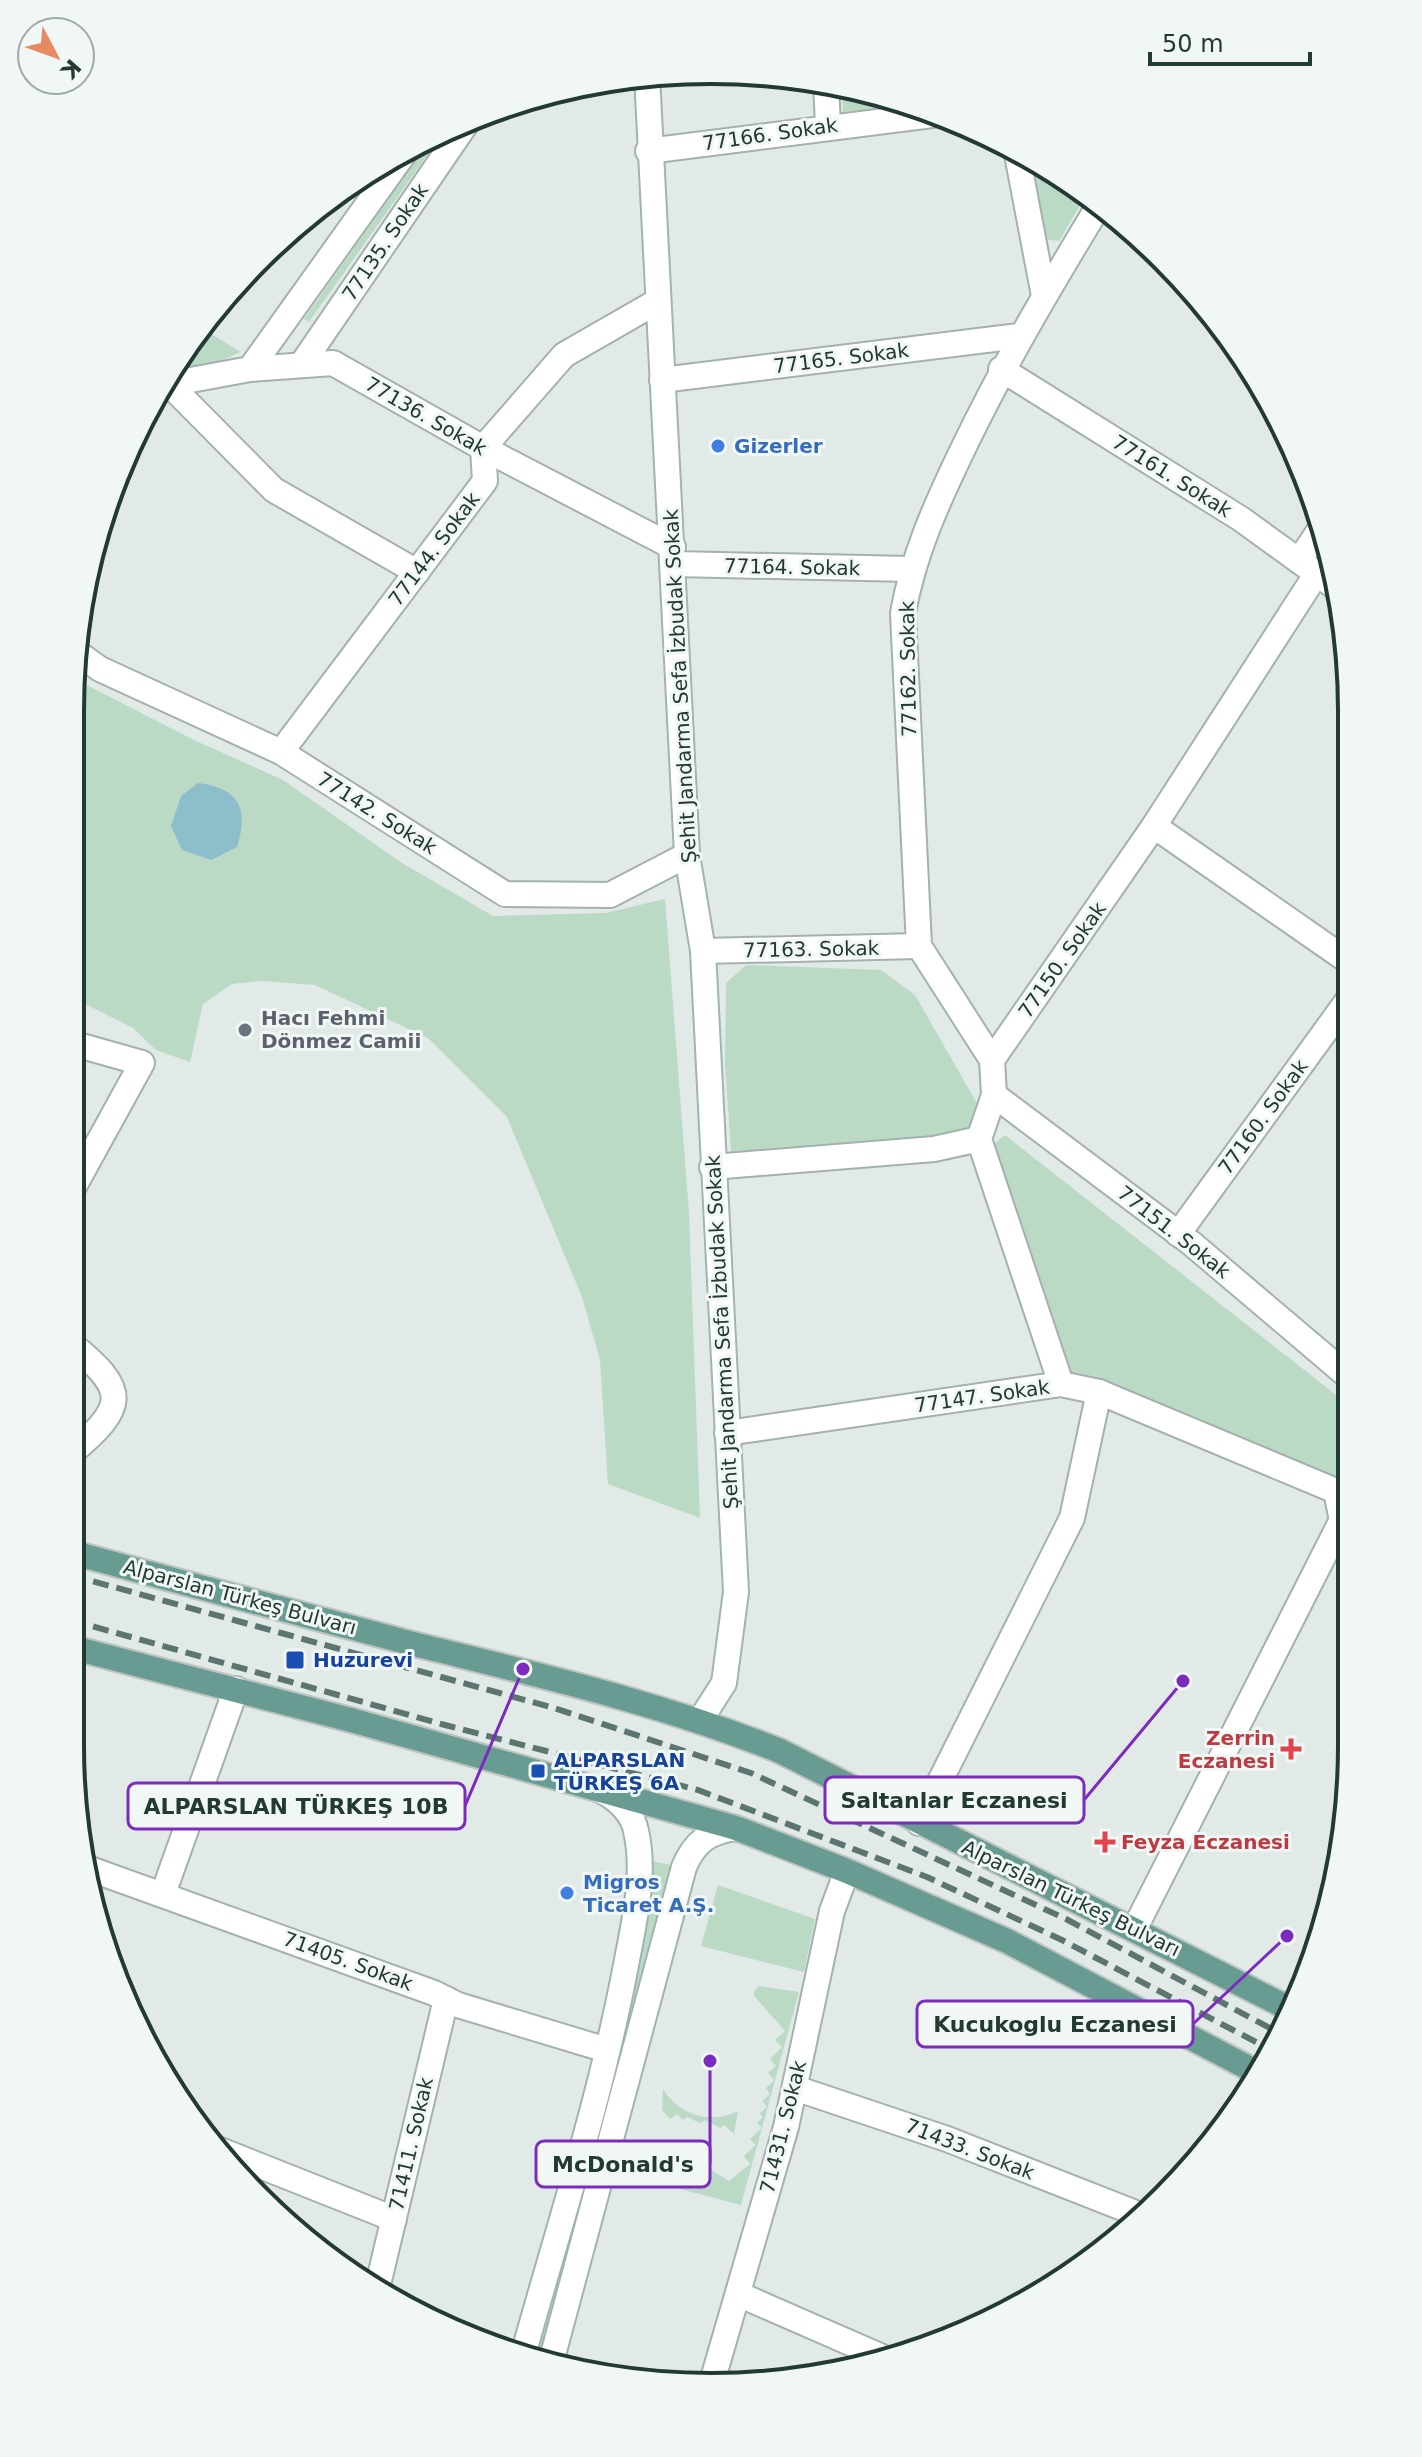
<svg xmlns="http://www.w3.org/2000/svg" width="1422" height="2457" font-family="'DejaVu Sans',sans-serif">
<style>
.green{fill:#bbdac5}
.water{fill:#8cbecc}
.lines{fill:none;stroke-linecap:round;stroke-linejoin:round}
.street-casing{stroke:#a4b1ad;stroke-width:28}
.secondary-casing{stroke:#a0b5af;stroke-width:28}
.primary-casing{stroke:#bdc4c2;stroke-width:28}
.street{stroke:#fff;stroke-width:24}
.secondary{stroke:#fff;stroke-width:24}
.primary{stroke:#689c92;stroke-width:24}
.rail{stroke:#5d7570;stroke-width:6;stroke-dasharray:16 8;stroke-linecap:butt}
.shop-dot{fill:#3f7fe0;stroke:#f1f7f4;stroke-width:3}
.worship-dot{fill:#6b7280;stroke:#f1f7f4;stroke-width:3}
.transit-dot{fill:#1a4fb4;stroke:#f1f7f4;stroke-width:3}
.health-dot{fill:#e0444e;stroke:#f1f7f4;stroke-width:3}
.labels{text-anchor:middle;stroke-width:6;stroke-linejoin:round;paint-order:stroke}
.street-label{font-size:20px;fill:#223934;stroke:#f1f7f4}
.shop-label{font-size:20px;font-weight:bold;fill:#366cbe;stroke:#f1f7f4;text-anchor:start}
.worship-label{font-size:20px;font-weight:bold;fill:#5b616d;stroke:#f1f7f4;text-anchor:start}
.transit-label{font-size:20px;font-weight:bold;fill:#164399;stroke:#f1f7f4;text-anchor:start}
.health-label{font-size:20px;font-weight:bold;fill:#be3a42;stroke:#f1f7f4;text-anchor:end}
.rim{fill:none;stroke:#223934;stroke-width:4}
.leader{fill:none;stroke:#7b2cbf;stroke-width:3}
.callout-dot{fill:#7b2cbf;stroke:#f1f7f4;stroke-width:3}
.callout{fill:#f1f7f4;stroke:#7b2cbf;stroke-width:3}
.callout-label{font-size:22px;text-anchor:middle;font-weight:bold;fill:#223934}
</style>
<rect width="100%" height="100%" fill="#e1eae6"/>
<g class="green">
<polygon points="842,87 915,104 843,113"/>
<polygon points="445,130 309,322 304,319 435,133"/>
<polygon points="1032,156 1085,197 1059,241 1042,239"/>
<polygon points="201,328 241,352 192,373 175,364"/>
<polygon points="71,677 194,740 283,780 402,863 493,916 605,913 665,899 689,1213 700,1518 608,1484 600,1360 582,1297 507,1117 428,1038 315,985 262,981 232,984 203,1004 190,1062 156,1050 133,1028 71,997"/>
<polygon points="746,965 881,970 915,995 983,1114 953,1143 731,1151 725,1064 726,983"/>
<polygon points="1005,1135 1349,1405 1350,1481 1178,1419 1066,1370 988,1149"/>
<polygon points="652,1861 671,1865 619,2072 614,2070 642,1943"/>
<polygon points="718,1885 815,1919 804,1972 701,1946"/>
<polygon points="759,1986 799,1992 741,2205 646,2180 636,2168 642,2144 647,2146 655,2165 674,2171 684,2153 729,2181 750,2164 744,2156 756,2145 750,2139 762,2128 757,2123 763,2117 760,2113 767,2107 762,2101 770,2094 766,2088 774,2080 768,2073 776,2066 770,2059 782,2047 775,2040 785,2031 754,1996 754,1991"/>
<polygon points="612,2076 618,2078 539,2363 534,2360"/>
<path d="M663,2089C679,2115 711,2125 738,2111L734,2134L724,2125L720,2128L705,2120L700,2123L687,2117L683,2120L677,2114L670,2119L662,2110Z"/>
</g>
<path class="water" d="M198,783C239,788 249,808 237,847L211,860L182,850L171,826L181,796Z"/>
<g class="lines">
<g class="street-casing">
<g id="street">
<polyline points="826,83 828,126"/>
<polyline points="1016,149 1044,296"/>
<polyline points="648,151 940,114"/>
<polyline points="302,364 468,121"/>
<polyline points="250,369 408,148"/>
<polyline points="1001,369 1241,519 1338,589"/>
<polyline points="662,380 1019,336"/>
<polyline points="163,381 169,384 250,369 333,363 483,448 673,547"/>
<polyline points="169,384 274,490 417,572"/>
<polyline points="1299,561 1323,525"/>
<polyline points="674,564 910,569"/>
<polyline points="75,651 100,669 281,752 505,894 610,895 687,855"/>
<polyline points="281,752 485,481 483,448 564,355 658,301"/>
<polyline points="1154,826 1348,961"/>
<polyline points="703,951 919,946"/>
<path d="M992,1060L919,946L903,613C913,556 936,505 961,453C1002,367 1049,288 1098,207"/>
<polyline points="994,1095 1191,1243 1349,1377"/>
<polyline points="712,1167 934,1149 979,1139"/>
<polyline points="71,1192 142,1063 71,1043"/>
<polyline points="1178,1234 1348,1000"/>
<polyline points="1061,1384 979,1139 994,1095 992,1060 1154,826 1317,573"/>
<polyline points="727,1433 1061,1384 1099,1392 1336,1491 1341,1516 1350,1520"/>
<path d="M70,1454C126,1407 130,1391 71,1344"/>
<polyline points="919,1823 1072,1518 1099,1392"/>
<polyline points="90,1869 434,1993 458,2005 607,2050"/>
<polyline points="163,1894 236,1689"/>
<polyline points="1135,1928 1350,1504"/>
<polyline points="795,2088 947,2139 1143,2216"/>
<polyline points="215,2148 394,2219"/>
<polyline points="377,2289 446,1999"/>
<polyline points="738,2294 880,2356"/>
<polyline points="712,2382 786,2127 832,1911 847,1871"/>
</g>
</g>
<g class="secondary-casing">
<g id="secondary">
<polyline points="647,75 687,855 703,951 736,1592 724,1683 701,1719"/>
<path d="M523,2355C559,2226 601,2097 626,1965C634,1922 646,1875 636,1831C633,1814 618,1799 602,1791"/>
<path d="M550,2366L684,1867C695,1841 709,1832 736,1828"/>
</g>
</g>
<g class="primary-casing">
<g id="primary">
<path d="M70,1552C182,1582 294,1613 406,1642C533,1674 658,1702 780,1751L1292,2010"/>
<polyline points="70,1647 351,1720 736,1828 847,1871 1007,1941 1260,2074"/>
</g>
</g>
<use href="#street" class="street"/>
<use href="#secondary" class="secondary"/>
<use href="#primary" class="primary"/>
<g class="rail">
<polyline points="70,1575 554,1708 751,1773 1066,1919 1281,2034"/>
<polyline points="70,1620 445,1725 698,1790 927,1877 1062,1940 1273,2051"/>
</g>
</g>
<g class="shop-dot">
<circle cx="718" cy="446" r="8"/>
<circle cx="567" cy="1893" r="8"/>
</g>
<circle class="worship-dot" cx="245" cy="1030" r="8"/>
<g class="transit-dot">
<rect x="285" y="1650" width="20" height="20" rx="4"/>
<rect x="530" y="1763" width="16" height="16" rx="4"/>
</g>
<g class="health-dot">
<path d="M1287 1737h8v8h8v8h-8v8h-8v-8h-8v-8h8z"/>
<path d="M1101 1830h8v8h8v8h-8v8h-8v-8h-8v-8h8z"/>
</g>
<g class="labels">
<g class="street-label">
<text transform="translate(770 134) rotate(-8)" y="7">77166. Sokak</text>
<text transform="translate(385 242) rotate(-56)" y="7">77135. Sokak</text>
<text transform="translate(841 358) rotate(-7)" y="7">77165. Sokak</text>
<text transform="translate(426 416) rotate(30)" y="7">77136. Sokak</text>
<text transform="translate(1172 476) rotate(32)" y="7">77161. Sokak</text>
<text transform="translate(434 549) rotate(-53)" y="7">77144. Sokak</text>
<text transform="translate(792 567) rotate(1)" y="7">77164. Sokak</text>
<text transform="translate(908 669) rotate(-91)" y="7">77162. Sokak</text>
<text transform="translate(680 686) rotate(-93)" y="7">Şehit Jandarma Sefa İzbudak Sokak</text>
<text transform="translate(377 813) rotate(32)" y="7">77142. Sokak</text>
<text transform="translate(811 949) rotate(-1)" y="7">77163. Sokak</text>
<text transform="translate(1062 960) rotate(-55)" y="7">77150. Sokak</text>
<text transform="translate(1263 1117) rotate(-54)" y="7">77160. Sokak</text>
<text transform="translate(1174 1232) rotate(38)" y="7">77151. Sokak</text>
<text transform="translate(722 1332) rotate(-93)" y="7">Şehit Jandarma Sefa İzbudak Sokak</text>
<text transform="translate(982 1396) rotate(-8)" y="7">77147. Sokak</text>
<text transform="translate(240 1597) rotate(15)" y="7">Alparslan Türkeş Bulvarı</text>
<text transform="translate(1071 1898) rotate(26)" y="7">Alparslan Türkeş Bulvarı</text>
<text transform="translate(348 1961) rotate(20)" y="7">71405. Sokak</text>
<text transform="translate(783 2127) rotate(-76)" y="7">71431. Sokak</text>
<text transform="translate(411 2144) rotate(-77)" y="7">71411. Sokak</text>
<text transform="translate(970 2149) rotate(21)" y="7">71433. Sokak</text>
</g>
<g class="shop-label">
<text x="734" y="453">Gizerler</text>
<text x="583" y="1889">Migros<tspan x="583" dy="23">Ticaret A.Ş.</tspan></text>
</g>
<g class="worship-label">
<text x="261" y="1025">Hacı Fehmi<tspan x="261" dy="23">Dönmez Camii</tspan></text>
</g>
<g class="transit-label">
<text x="313" y="1667">Huzurevi</text>
<text x="554" y="1767">ALPARSLAN<tspan x="554" dy="23">TÜRKEŞ 6A</tspan></text>
</g>
<g class="health-label">
<text x="1275" y="1745">Zerrin<tspan x="1275" dy="23">Eczanesi</tspan></text>
<text x="1121" y="1849" text-anchor="start">Feyza Eczanesi</text>
</g>
</g>
<path d="M0 0H1422V2457H0ZM711 84H711A627 627 0 0 1 1338 711V1746A627 627 0 0 1 711 2373H711A627 627 0 0 1 84 1746V711A627 627 0 0 1 711 84Z" fill="#f1f7f4" fill-rule="evenodd"/>
<path class="rim" d="M711 84H711A627 627 0 0 1 1338 711V1746A627 627 0 0 1 711 2373H711A627 627 0 0 1 84 1746V711A627 627 0 0 1 711 84Z"/>
<path class="leader" d="M1183 1681L1084 1800M523 1669L465 1806M1287 1936L1193 2024M710 2061L710 2164"/>
<g class="callout-dot">
<circle cx="1183" cy="1681" r="8"/>
<circle cx="523" cy="1669" r="8"/>
<circle cx="1287" cy="1936" r="8"/>
<circle cx="710" cy="2061" r="8"/>
</g>
<g class="callout">
<rect x="825" y="1777" width="259" height="46" rx="8"/>
<rect x="128" y="1783" width="337" height="46" rx="8"/>
<rect x="917" y="2001" width="276" height="46" rx="8"/>
<rect x="536" y="2141" width="174" height="46" rx="8"/>
</g>
<g class="callout-label">
<text x="954" y="1808">Saltanlar Eczanesi</text>
<text x="296" y="1814">ALPARSLAN TÜRKEŞ 10B</text>
<text x="1055" y="2032">Kucukoglu Eczanesi</text>
<text x="623" y="2172">McDonald's</text>
</g>
<g transform="translate(56 56) rotate(131)"><circle r="38" fill="#f1f7f4" stroke="#9eaba7" stroke-width="2"/>
<path d="M0-6L14 30L0 20L-14 30Z" fill="#e78a61"/>
<text y="-12" font-size="22" font-weight="bold" text-anchor="middle" fill="#223934">K</text>
</g>
<path d="M1150 52v12h160v-12" fill="none" stroke="#223934" stroke-width="4"/>
<text x="1162" y="52" font-size="24" fill="#223934" stroke="#f1f7f4" stroke-width="6" paint-order="stroke">50 m</text>
</svg>
